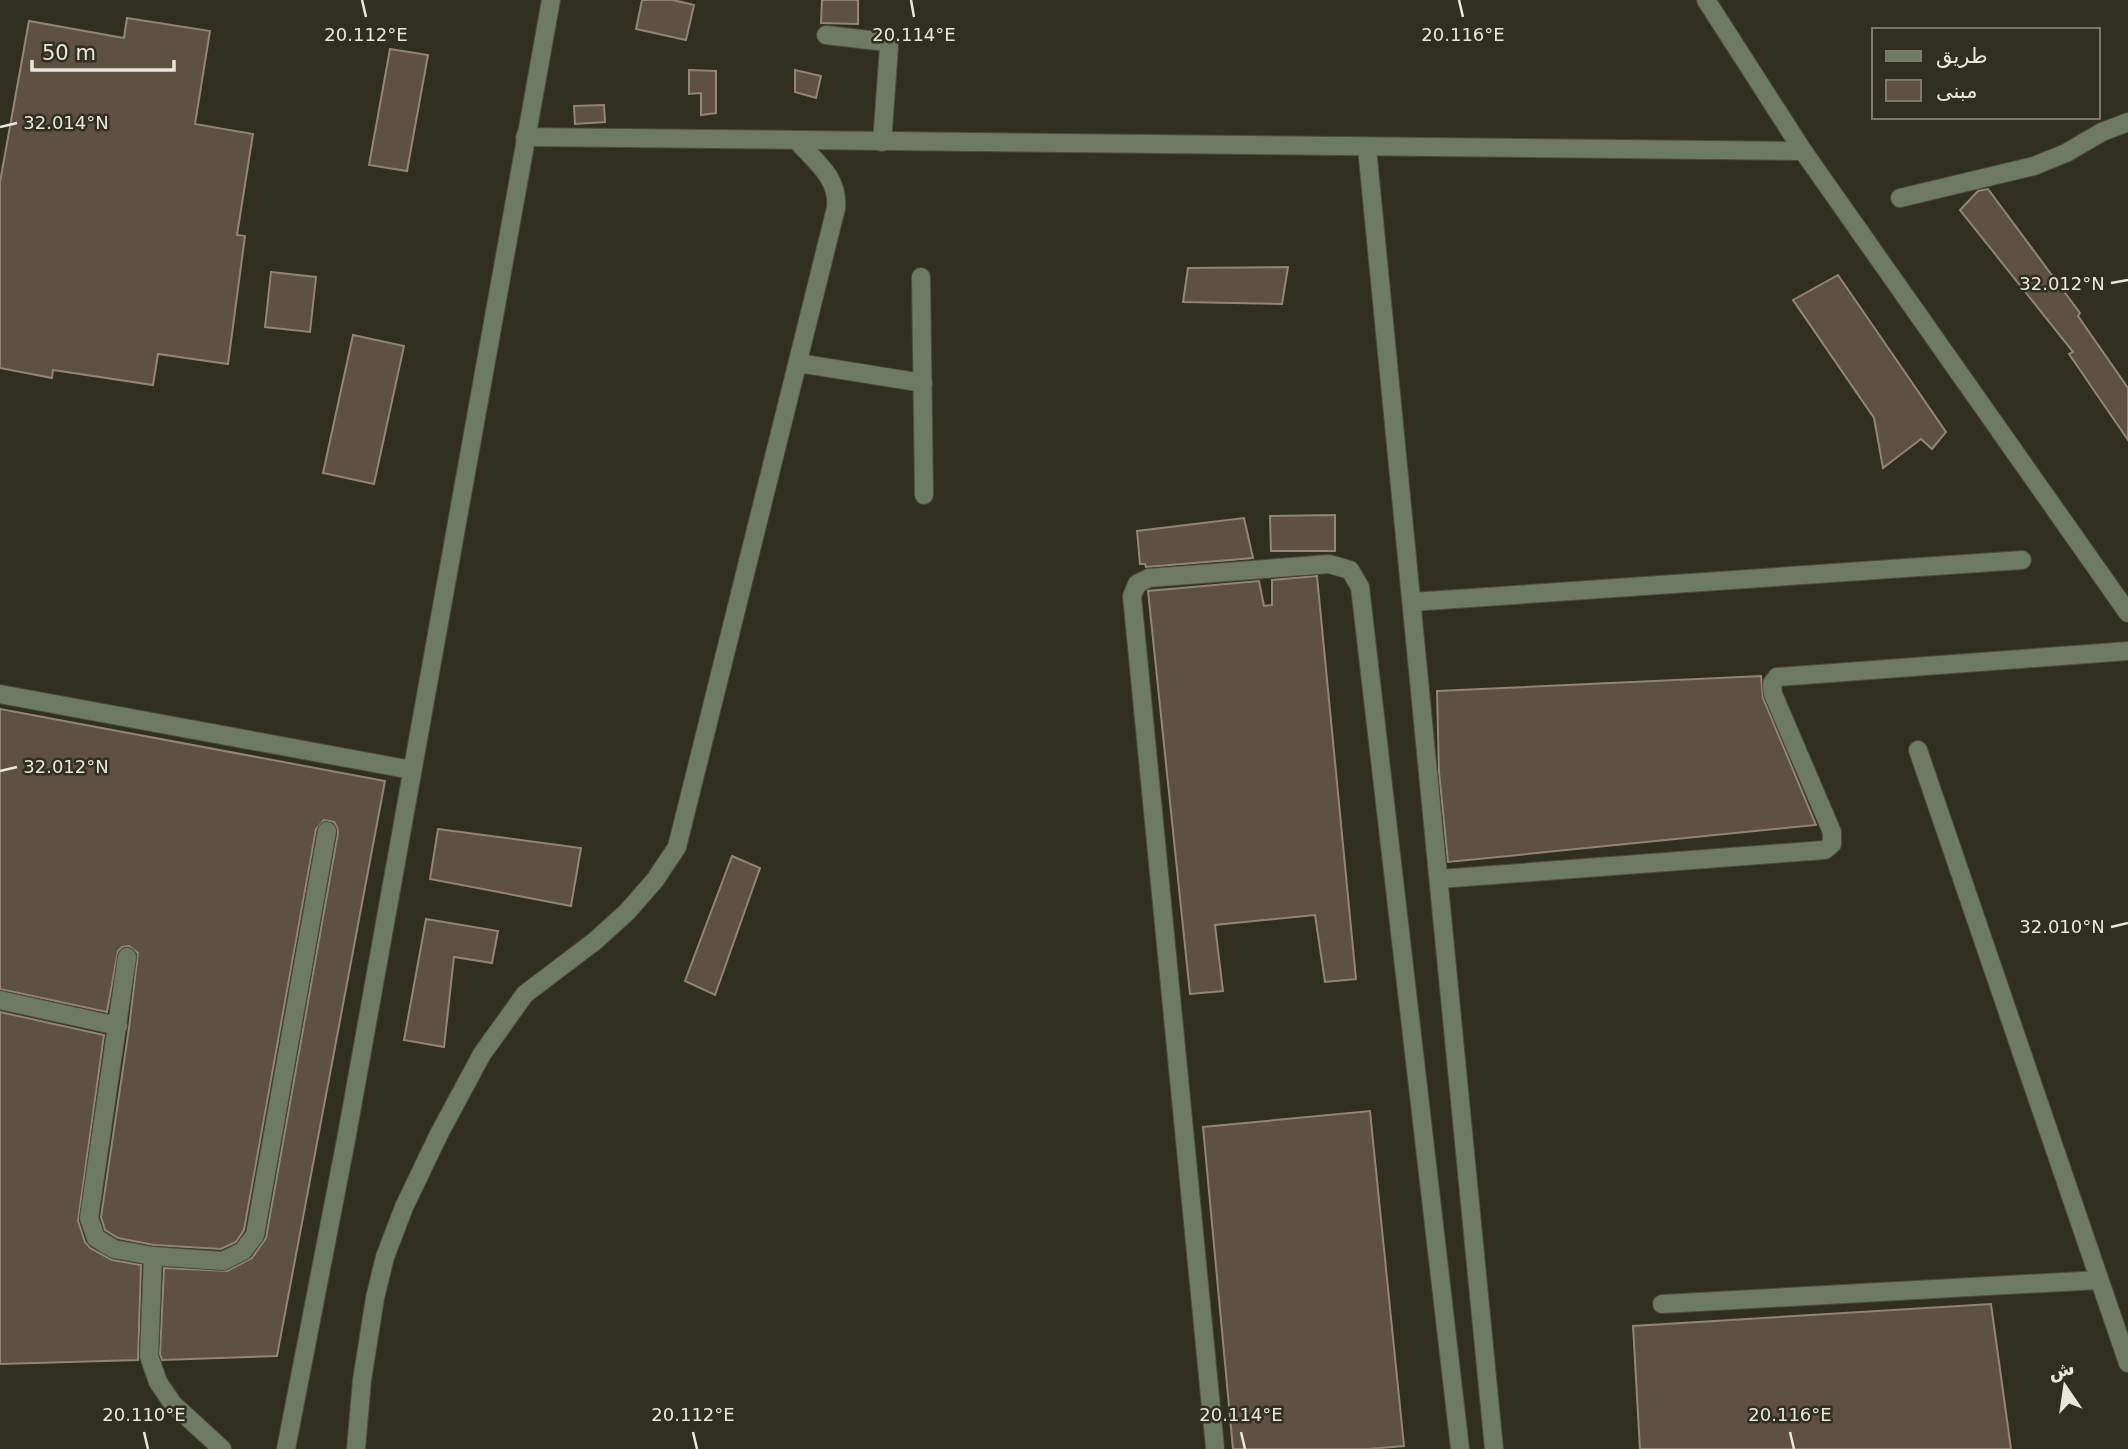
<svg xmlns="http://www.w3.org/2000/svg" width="2128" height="1449" font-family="'DejaVu Sans',Vazirmatn,sans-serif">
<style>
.building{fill:#5e5043;stroke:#938476;stroke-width:2}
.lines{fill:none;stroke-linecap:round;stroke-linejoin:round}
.minor-casing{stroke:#4e4c3d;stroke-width:20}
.minor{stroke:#6d7b65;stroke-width:18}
.ticks{fill:none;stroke:#e8e7dc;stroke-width:2.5}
.ticks-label{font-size:18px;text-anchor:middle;fill:#e8e7dc;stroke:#312f1f;stroke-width:5;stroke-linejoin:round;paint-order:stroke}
</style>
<rect width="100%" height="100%" fill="#312f1f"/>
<g class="building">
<polygon points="642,0 673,0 694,5 686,40 636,29"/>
<polygon points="822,0 858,0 858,24 821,23"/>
<polygon points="127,18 210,31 195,124 253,134 237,235 245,236 228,364 158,354 153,385 53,370 52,378 0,368 0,182 29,21 124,38"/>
<polygon points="390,49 428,55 407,171 369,165"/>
<polygon points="689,70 716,71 716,113 701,115 701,93 689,94"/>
<polygon points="795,70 821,76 816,98 795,92"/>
<polygon points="604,105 605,122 575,124 574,106"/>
<polygon points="1988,189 2080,313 2078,316 2128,388 2128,440 2069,354 2073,352 1960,210 1978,191"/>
<polygon points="1288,267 1282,304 1183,302 1188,268"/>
<polygon points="271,272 316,277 310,332 265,327"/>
<polygon points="1838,275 1946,432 1932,449 1921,439 1883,468 1874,418 1793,300"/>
<polygon points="353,335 404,346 374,484 323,473"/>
<polygon points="1335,515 1335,551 1271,551 1270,516"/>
<polygon points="1244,518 1253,558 1146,567 1145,564 1140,564 1137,531"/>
<polygon points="1317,576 1356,979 1325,982 1315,915 1215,925 1223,991 1190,994 1148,591 1259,581 1264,606 1272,605 1272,580"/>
<polygon points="1761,676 1763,698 1816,825 1448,862 1439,772 1437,691"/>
<polygon points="0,709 385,781 277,1356 162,1360 160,1354 164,1268 227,1271 252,1258 266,1238 338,833 337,827 334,822 324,820 316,829 244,1230 236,1242 221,1249 154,1245 118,1238 105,1230 101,1217 129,1028 138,953 129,946 122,947 118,951 107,1012 0,989"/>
<polygon points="438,829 581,848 571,906 430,879"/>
<polygon points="732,856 760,868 715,995 685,981"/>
<polygon points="426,919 498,931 492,963 454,957 444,1047 404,1040"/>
<polygon points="0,1012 104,1035 78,1221 85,1242 90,1248 112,1260 141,1265 138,1360 0,1364"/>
<polygon points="1370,1111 1404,1446 1368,1449 1233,1449 1203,1127"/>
<polygon points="1991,1304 2011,1449 1640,1449 1633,1326"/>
</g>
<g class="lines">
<g class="minor-casing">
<g id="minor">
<polyline points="1706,0 1803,151 2128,613"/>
<polyline points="826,35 886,42 889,47 882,142"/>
<polyline points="525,137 1803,151"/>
<polyline points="1367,148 1494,1449"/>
<polyline points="1900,198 2034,166 2066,153 2102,132 2128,122"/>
<polyline points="921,277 924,495"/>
<polyline points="798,363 923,383"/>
<polyline points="1412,602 2022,560"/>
<polyline points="0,694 412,770"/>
<polyline points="1918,750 2128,1363"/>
<polyline points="1439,879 1825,850 1832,844 1832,832 1773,694 1772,684 1777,677 2128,651"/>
<polyline points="127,957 89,1218 96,1238 114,1249 153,1256 223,1261 243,1251 255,1235 327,831"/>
<polyline points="0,1000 118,1026"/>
<polyline points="153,1256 149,1356 158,1382 173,1404 222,1449"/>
<polyline points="1662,1304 2099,1280"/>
<polyline points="1215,1448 1132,596 1137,584 1149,578 1329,564 1350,570 1360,587 1460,1449"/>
<polyline points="286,1449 346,1140 551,0"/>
<path d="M356,1449L362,1380L375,1298L385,1257L404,1207L439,1134L482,1054L525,994L595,941L627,912L655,880L677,847L836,208C839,178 816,162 797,141"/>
</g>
</g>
<use href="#minor" class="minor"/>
</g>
<path class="ticks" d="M362,0L366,17M911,0L914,17M1459,0L1463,17M0,127L17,123M2111,283L2128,280M0,771L17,767M2111,927L2128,923M144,1432L148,1449M693,1432L697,1449M1241,1432L1245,1449M1790,1432L1794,1449"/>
<g class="ticks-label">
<text x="366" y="41">20.112°E</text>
<text x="914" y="41">20.114°E</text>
<text x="1463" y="41">20.116°E</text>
<text x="66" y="129">32.014°N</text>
<text x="2062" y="290">32.012°N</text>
<text x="66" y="773">32.012°N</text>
<text x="2062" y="933">32.010°N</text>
<text x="144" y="1421">20.110°E</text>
<text x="693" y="1421">20.112°E</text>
<text x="1241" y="1421">20.114°E</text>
<text x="1790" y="1421">20.116°E</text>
</g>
<rect x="1872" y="28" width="228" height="91" fill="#312f1f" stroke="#7a796b" stroke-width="2"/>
<rect x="1886" y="51" width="35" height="10" fill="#6d7b65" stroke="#7a796b" stroke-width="2"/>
<text x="1936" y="63" font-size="21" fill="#e8e7dc">طريق</text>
<rect x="1886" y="80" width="35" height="21" fill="#5e5043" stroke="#7a796b" stroke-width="2"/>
<text x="1936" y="98" font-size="21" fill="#e8e7dc">مبنى</text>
<g transform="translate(2065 1386) rotate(347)" stroke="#312f1f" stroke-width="5" paint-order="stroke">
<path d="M0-5L12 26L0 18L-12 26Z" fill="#e8e7dc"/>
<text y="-10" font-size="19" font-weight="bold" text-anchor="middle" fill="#e8e7dc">ش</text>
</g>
<path d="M32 60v10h142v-10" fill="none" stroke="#e8e7dc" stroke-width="3.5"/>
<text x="42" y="60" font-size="21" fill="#e8e7dc" stroke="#312f1f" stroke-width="5" paint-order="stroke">50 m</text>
</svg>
